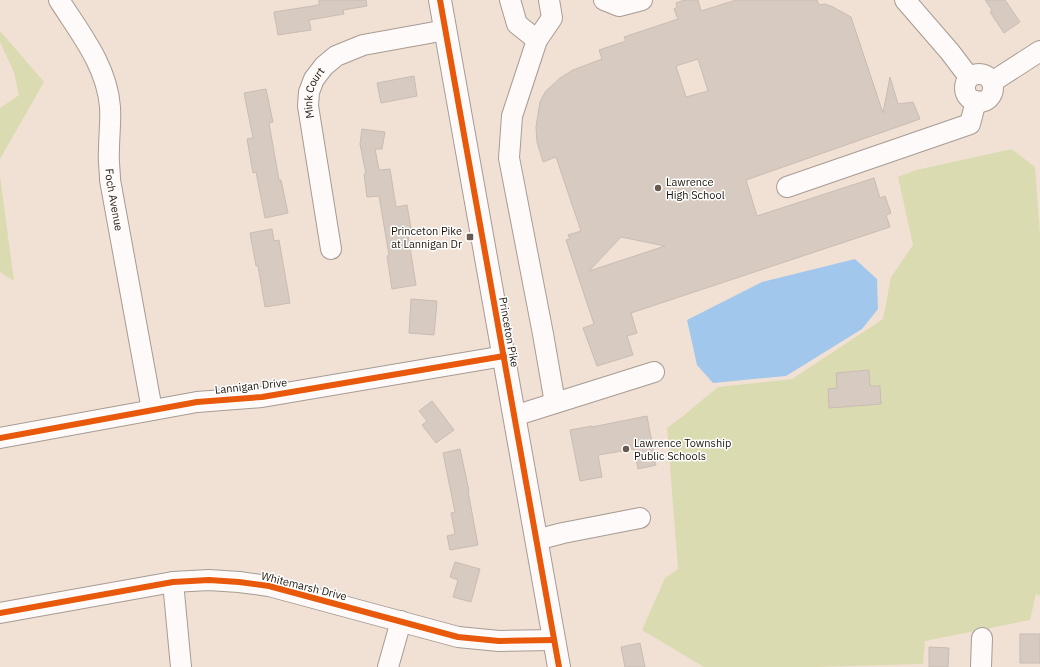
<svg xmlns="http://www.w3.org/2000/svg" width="1040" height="667" font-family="'IBM Plex Sans',sans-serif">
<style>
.green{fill:#dbdbb1}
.water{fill:#a1c7ed}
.building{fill:#d7cac0;stroke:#c9bcb3;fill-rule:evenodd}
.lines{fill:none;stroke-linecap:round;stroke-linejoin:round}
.minor-casing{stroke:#a79b92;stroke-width:22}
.major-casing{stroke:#a79b92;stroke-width:24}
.minor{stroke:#fdfaf9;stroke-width:20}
.major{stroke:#fdfaf9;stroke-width:22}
.cycleway-casing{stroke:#fff;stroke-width:8}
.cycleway{stroke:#e8590c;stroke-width:6}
.poi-dot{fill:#675a50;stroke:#fff;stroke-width:1.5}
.labels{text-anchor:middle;stroke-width:3;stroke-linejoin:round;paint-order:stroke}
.street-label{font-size:11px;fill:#1c1209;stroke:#fff}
.poi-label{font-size:11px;fill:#1c1209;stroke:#fff;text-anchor:start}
</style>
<rect width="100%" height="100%" fill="#f1e1d5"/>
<g class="green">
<polygon points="0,31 44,82 0,159 0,108 19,95 14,72 0,42"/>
<polygon points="1012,149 1035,167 1040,234 1040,596 1036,594 1030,620 925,641 923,664 814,667 704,667 642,630 665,578 678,569 667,428 683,416 718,387 792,379 883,319 891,277 913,245 898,177 916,170"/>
<polygon points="0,176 14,281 0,272"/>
</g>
<polygon class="water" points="855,259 877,279 878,309 862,329 786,376 713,383 697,365 687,320 762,282"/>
<g class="building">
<polygon points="319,0 366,0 367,6 343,10 344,14 309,20 311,30 278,35 274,12 319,5"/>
<path d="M684,0H698L701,11L736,0H817L819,5L825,4L833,7L851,17L883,113L890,77L898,104L913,102L920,119L746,180L757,216L874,178L880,198L885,196L891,213L886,215L890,227L631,313L637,333L627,336L633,355L597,366L583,328L594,324L566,240L570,239L568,235L581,231L556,157L543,162L537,142L536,127L540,102L545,92L560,78L573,70L602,59L599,50L626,41L624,37L678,19L674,9L677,7L676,3ZM698,59L708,91L686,97L676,66ZM621,237L665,246L589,271Z"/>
<polygon points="985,0 1005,0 1020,22 1004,33 990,12 992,10"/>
<polygon points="414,76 417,96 381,103 377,83"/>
<polygon points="266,89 273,122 269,123 279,180 281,180 288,213 265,218 256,172 253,173 247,139 253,138 244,93"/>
<polygon points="362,129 385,132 382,149 375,149 379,170 390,169 396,207 407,205 412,234 408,235 416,285 392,289 387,256 389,255 379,196 367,197 364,174 366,174 360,144"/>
<polygon points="272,229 274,241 279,240 290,303 265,307 258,266 256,266 250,233"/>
<polygon points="411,299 437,301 434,335 409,333"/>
<polygon points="869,370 870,386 880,386 881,404 829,408 828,389 837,388 836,373"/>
<polygon points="432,401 454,430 436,443 422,425 427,421 419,411"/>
<polygon points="647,416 656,465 638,469 634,449 598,455 602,477 580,481 570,430 592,426 592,427"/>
<polygon points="460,449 469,491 468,491 478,545 450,550 447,536 455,534 451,513 455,512 443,453"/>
<polygon points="455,562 480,569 471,602 453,597 458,580 450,577"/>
<rect x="1020" y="634" width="20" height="29"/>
<polygon points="640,643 645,667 625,667 621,647"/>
<polygon points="929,647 949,648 948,667 929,667"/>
</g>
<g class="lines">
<g class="minor-casing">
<g id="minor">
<path id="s1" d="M59,0C80,33 107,66 110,107C111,121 109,135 109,150C108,160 110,170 110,180L152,410"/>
<polyline points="510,0 517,24 537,40"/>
<polyline points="549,0 552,18 537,40 512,116 509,158 543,334 555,403"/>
<polyline points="604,0 619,6 642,0"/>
<polyline points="905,0 950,52 969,77"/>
<circle cx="979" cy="88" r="14"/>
<polyline points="992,82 1040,51"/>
<polyline points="787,187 970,124 976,101"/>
<path id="s2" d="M331,249L308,106L309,92L314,79L324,66L336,56L363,45L446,30"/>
<polyline points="514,416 654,372"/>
<polyline points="0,438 197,402 262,397 504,356"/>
<polyline points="536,540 563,533 640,518"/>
<polyline points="173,582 181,667"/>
<polyline points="0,613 173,582 209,580 239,582 269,586 458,637 499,641 554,640"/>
<polyline points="388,667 401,621"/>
<polyline points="981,667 982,638"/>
</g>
</g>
<g class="major-casing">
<polyline id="major" points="440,0 559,667"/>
</g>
<use href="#minor" class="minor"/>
<use href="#major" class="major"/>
<g class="cycleway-casing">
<g id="cycleway">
<polyline points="440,0 559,667"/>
<polyline points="0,438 197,402 262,397 504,356"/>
<polyline points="0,613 173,582 209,580 239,582 269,586 458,637 499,641 554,640"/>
</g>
</g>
<use href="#cycleway" class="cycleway"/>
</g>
<g class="poi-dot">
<circle cx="658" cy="188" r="4"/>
<rect x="466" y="233" width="8" height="8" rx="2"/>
<circle cx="626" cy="449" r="4"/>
</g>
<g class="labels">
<g class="street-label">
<text dy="4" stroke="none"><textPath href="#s2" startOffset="159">Mink Court</textPath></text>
<text dy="4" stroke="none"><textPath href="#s1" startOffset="213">Foch Avenue</textPath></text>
<text transform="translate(509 332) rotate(80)" y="4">Princeton Pike</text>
<text transform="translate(251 386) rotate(-6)" y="4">Lannigan Drive</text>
<text transform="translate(304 586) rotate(14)" y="4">Whitemarsh Drive</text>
</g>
<g class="poi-label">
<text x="666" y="186">Lawrence<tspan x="666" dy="13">High School</tspan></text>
<text x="462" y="235" text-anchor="end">Princeton Pike<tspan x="462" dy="13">at Lannigan Dr</tspan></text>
<text x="634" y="447">Lawrence Township<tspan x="634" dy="13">Public Schools</tspan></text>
</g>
</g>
</svg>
